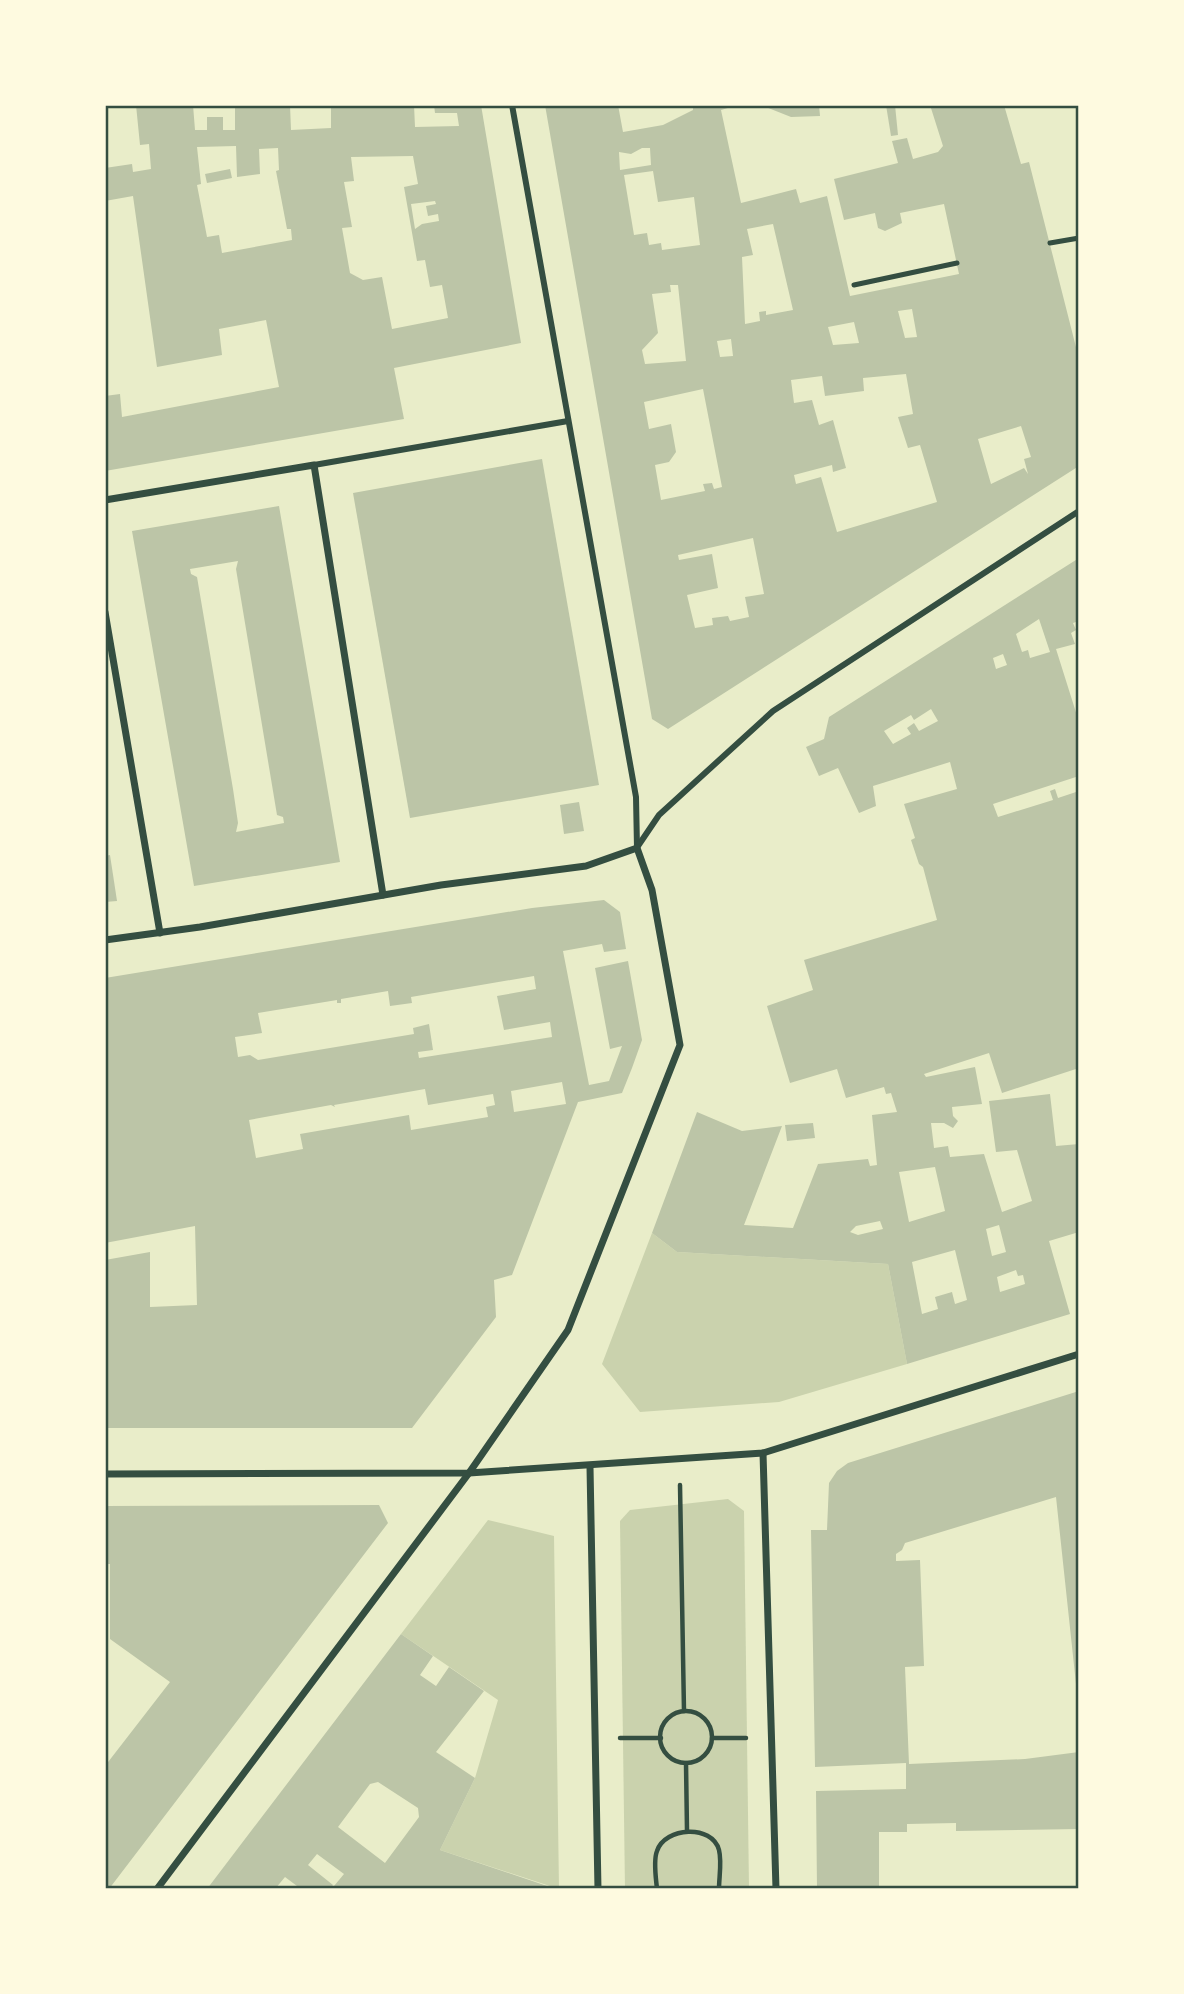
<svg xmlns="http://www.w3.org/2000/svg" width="1184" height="1994" font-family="'Exo 2',sans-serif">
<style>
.green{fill:#cad2ad}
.building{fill:#bcc5a7;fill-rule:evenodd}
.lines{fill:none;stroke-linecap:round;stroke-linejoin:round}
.path{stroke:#344e41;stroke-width:4.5}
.service{stroke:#344e41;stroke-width:5}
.pedestrian{stroke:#344e41;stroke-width:6}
.minor{stroke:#344e41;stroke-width:7}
.neatline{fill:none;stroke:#344e41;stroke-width:2.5}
</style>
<rect width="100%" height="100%" fill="#e9edc9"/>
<g class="green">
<polygon points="652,1233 677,1252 888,1264 907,1364 779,1402 640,1412 602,1364"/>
<polygon points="728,1499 744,1511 749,1889 625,1889 620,1521 630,1510"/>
<polygon points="488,1520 554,1536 559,1889 440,1850 475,1778 498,1700 401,1634"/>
</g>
<g class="building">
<path d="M136,105H193L195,130H207V117H223V130H235V105H290L291,130L331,128V105H414L415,127L459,126L457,113H435L434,105H481L521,343L394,368L404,419L105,471V396L120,394L122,417L279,387L266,320L219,329L222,355L157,367L133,196L105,201V168L132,164L133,172L151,169L149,144L140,145ZM236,146L237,177L260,174L259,149L278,148L279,170L276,171L287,229H291L292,240L222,253L219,235L207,237L197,185L201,184L197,147ZM413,156L418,184L404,187L417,261L425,260L430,287L442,285L448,318L392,329L382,277L363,280L350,273L342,228L352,227L344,182L354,181L351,157ZM435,201L436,204L426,206L428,216L438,214L439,221L422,224L415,229L411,204Z"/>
<path d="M545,105H618L623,132L663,125L693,110V105H738L721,110L741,203L796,189L800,203L827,196L850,296L959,274L944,204L900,213L902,223L885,231L878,228L875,213L844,220L834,179L898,163L892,141L907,138L913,159L938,152L943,146L930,105H1004L1021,164L1029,162L1079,359V466L668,729L652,719ZM642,148H650L651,165L620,170L619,152L631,154ZM653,171L658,202L694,197L700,245L662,250L661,243L649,245L647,233L634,235L624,175ZM773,224L793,310L766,315V311L759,312L760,321L745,324L742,257L753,255L747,229ZM670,285H678L686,361L645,364L642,350L658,333L652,294L671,292ZM912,309L917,337L905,338L898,311ZM854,322L859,343L833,345L828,327ZM731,339L733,356L720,357L717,341ZM906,374L913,414L898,417L908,448L920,445L937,502L837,532L821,477L796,484L794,475L832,465L833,472L846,468L833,420L819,425L812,400L794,403L791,380L822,376L825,396L864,391L863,378ZM703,389L722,487L714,489L712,483L703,484L705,491L661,500L655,465L669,462L676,452L671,424L649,429L644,402ZM1021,426L1031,457L1024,459L1028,474L1024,468L991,484L978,439ZM753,538L764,594L745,597L749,617L730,621L728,616L712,618L713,625L695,628L687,595L718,588L712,554L679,560L678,555Z"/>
<polygon points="761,105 819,105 820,116 791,117"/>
<polygon points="886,105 895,105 898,135 891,136"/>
<polygon points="230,169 232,178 207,183 205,174"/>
<polygon points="542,459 599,785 410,818 353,493"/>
<path d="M279,506L340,862L194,886L132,531ZM238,561L236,569L277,815L283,817L284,823L236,832L238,823L233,789L197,577L191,574L190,569Z"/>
<path d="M1079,558V621L1073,623L1076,630L1071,633L1075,644L1056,649L1079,722V776L993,804L998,817L1053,800L1050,791L1055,789L1058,798L1079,791V1068L1002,1093L989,1053L924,1074L926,1077L975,1067L982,1104L952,1107L953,1116L958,1121L953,1128L944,1123H931L934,1148L948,1146L950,1157L984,1154L1002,1212L1032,1201L1017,1150L996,1152L989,1101L1050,1094L1056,1146L1079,1144V1232L1049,1241L1070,1314L907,1364L888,1264L677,1252L652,1233L697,1112L742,1131L782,1126L744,1225L793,1228L818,1164L868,1159L870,1166L877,1165L872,1115L897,1112L891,1093L886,1094L884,1087L846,1098L837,1069L790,1083L767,1006L813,990L804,960L937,920L923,867L919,864L911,840L915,838L904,804L957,789L950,762L873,786L876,806L859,813L838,768L819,776L806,747L824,739L829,717ZM1039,619L1050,652L1030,658L1028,650L1022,652L1016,634ZM1003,654L1007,665L996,669L993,658ZM931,709L938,721L919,731L914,723L907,728L911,734L893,744L884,731L911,715L914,720ZM935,1167L945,1211L909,1222L899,1172ZM880,1221L883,1229L858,1235L850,1232L856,1226ZM999,1225L1006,1252L992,1256L986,1229ZM955,1250L967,1300L955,1304L952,1292L935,1297L938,1309L922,1314L912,1262ZM1016,1270L1018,1276L1023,1275L1025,1284L1000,1292L997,1277Z"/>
<polygon points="579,802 584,831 564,834 560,805"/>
<polygon points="110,855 117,901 105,902 105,856"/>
<path d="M604,900L620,912L626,949L604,952L602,944L563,951L589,1085L609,1081L622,1046L610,1049L595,968L628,961L642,1040L632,1068L622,1093L578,1102L512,1275L494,1280L496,1317L412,1428H105V1260L150,1252V1307L197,1305L195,1226L105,1243V978L532,908ZM534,976L536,989L497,996L504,1030L550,1022L552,1037L419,1058L418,1052L433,1050L429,1024L413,1028L414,1034L258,1060L250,1055L238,1057L235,1037L262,1033L258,1013L337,1000V1003H341V999L388,991L390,1006L412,1003L411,997ZM562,1082L566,1104L514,1112L511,1091ZM425,1089L428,1105L493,1094L495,1105L486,1107L488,1117L411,1130L409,1115L300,1134L303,1149L256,1158L249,1120L331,1105L335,1107L334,1105Z"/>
<polygon points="813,1123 815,1138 787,1141 785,1125"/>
<polygon points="1079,1391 1079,1712 1056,1497 905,1543 902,1550 896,1554 896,1561 920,1560 924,1666 905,1667 909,1764 1025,1759 1079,1752 1079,1829 956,1831 956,1823 907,1824 907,1832 879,1832 879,1889 817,1889 816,1791 906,1789 906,1763 815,1767 811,1530 827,1530 829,1483 837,1471 848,1463"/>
<polygon points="379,1505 388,1523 109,1889 105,1889 105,1766 170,1682 110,1639 110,1564 105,1564 105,1506"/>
<path d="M401,1634L433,1656L420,1675L436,1686L449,1667L484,1691L436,1752L475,1778L440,1850L556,1889H339L334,1886L344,1874L317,1854L308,1865L333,1885L330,1889H301L285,1877L275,1889H207ZM378,1782L418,1808L419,1817L385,1863L338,1827L370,1784Z"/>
</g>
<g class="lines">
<g class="path">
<polyline points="680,1485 684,1711"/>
<circle cx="686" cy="1737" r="26"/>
<polyline points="620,1738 661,1738"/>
<polyline points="712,1738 746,1738"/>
<polyline points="686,1763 687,1831"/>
<path d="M657,1889C656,1878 653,1861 657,1851C665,1827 712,1824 719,1850C722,1862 719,1877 719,1889"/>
</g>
<g class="service">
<polyline points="1050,243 1079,238"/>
<polyline points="854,285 957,263"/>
</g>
<g class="pedestrian">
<polyline points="512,105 636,797 637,848"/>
<polyline points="314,465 568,421"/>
<polyline points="638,846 659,815 773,711 1079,511"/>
</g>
<g class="minor">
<polyline points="105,500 314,465 383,895"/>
<polyline points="105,612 160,933"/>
<polyline points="105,940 200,927 441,885 586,866 637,848 652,890 680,1045 568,1330 469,1473 157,1889"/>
<polyline points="763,1453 776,1889"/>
<polyline points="590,1467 598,1889"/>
<polyline points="105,1474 469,1473 763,1453 1079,1354"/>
</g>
</g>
<rect width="1184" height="1994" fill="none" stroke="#fefae0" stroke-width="214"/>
<rect x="107" y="107" width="970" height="1780" class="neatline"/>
</svg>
